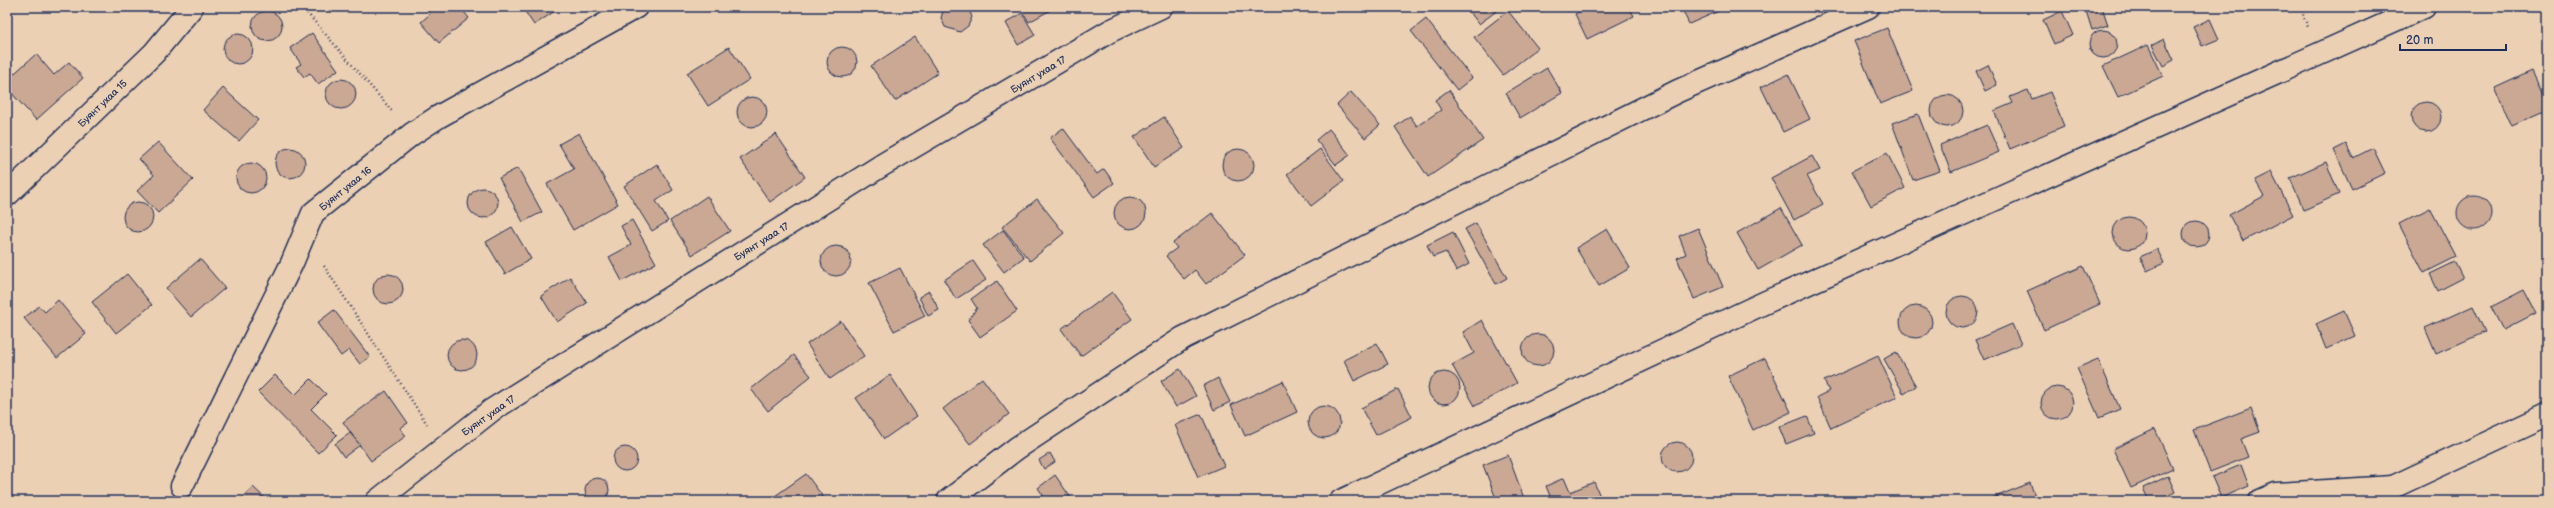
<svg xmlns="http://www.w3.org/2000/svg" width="2554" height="508" font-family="'Balsamiq Sans',sans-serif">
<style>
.building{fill:#caa893;stroke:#1b2f5e}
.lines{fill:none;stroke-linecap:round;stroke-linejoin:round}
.street-casing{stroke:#1b2f5e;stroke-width:25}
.path{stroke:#1b2f5e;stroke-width:2.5;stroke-dasharray:1 3;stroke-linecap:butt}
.street{stroke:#ecd0b3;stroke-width:22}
.labels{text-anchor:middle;stroke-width:4;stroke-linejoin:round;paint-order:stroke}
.street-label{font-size:10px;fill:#1b2f5e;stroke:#ecd0b3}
</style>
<rect width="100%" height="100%" fill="#ecd0b3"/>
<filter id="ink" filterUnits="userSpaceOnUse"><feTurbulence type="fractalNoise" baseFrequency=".025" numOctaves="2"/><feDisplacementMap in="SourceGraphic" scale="8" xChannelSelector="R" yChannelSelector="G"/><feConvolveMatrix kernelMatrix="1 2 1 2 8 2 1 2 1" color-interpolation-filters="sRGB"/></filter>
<g filter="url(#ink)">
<g class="building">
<polygon points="424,7 460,7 469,18 439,43 421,22 430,14"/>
<polygon points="522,7 561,7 534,25"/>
<polygon points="968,7 972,17 968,26 960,32 945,27 941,18 944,7"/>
<polygon points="1020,7 1056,7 1029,22"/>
<polygon points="1466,7 1502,7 1479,24"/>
<polygon points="1588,7 1629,7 1634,16 1587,39 1575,14"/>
<polygon points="1681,7 1728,7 1689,24"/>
<polygon points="2102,7 2108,25 2092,30 2086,11"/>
<circle cx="267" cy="26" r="15"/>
<polygon points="1508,11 1538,48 1503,75 1474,37"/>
<polygon points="2062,11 2073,35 2054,44 2043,20"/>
<polygon points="1022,13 1035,35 1018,45 1006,23"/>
<polygon points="1426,19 1472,78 1457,90 1411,31"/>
<polygon points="2210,19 2219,39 2202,46 2193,27"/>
<polygon points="1887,28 1913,91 1880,104 1854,41"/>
<circle cx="2103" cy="44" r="14"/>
<polygon points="312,33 338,70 318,84 310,73 304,77 296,67 301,64 290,48"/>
<circle cx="238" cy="49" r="15"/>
<polygon points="915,37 938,73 895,101 871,66"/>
<polygon points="2164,39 2174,60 2163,66 2152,45"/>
<polygon points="2148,45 2163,76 2118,97 2103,66"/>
<circle cx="842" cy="62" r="15"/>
<polygon points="729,47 750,79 708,106 687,73"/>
<polygon points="36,54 54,75 69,62 83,78 36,120 7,88 7,80"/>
<polygon points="1988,65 1997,85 1985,91 1976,71"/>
<polygon points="1547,68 1562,93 1520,118 1506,93"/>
<polygon points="2532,71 2547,104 2547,110 2512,126 2495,88"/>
<polygon points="1788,74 1810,119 1783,132 1761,87"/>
<circle cx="341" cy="94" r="15"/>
<polygon points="223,88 258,120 239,141 203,110"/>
<polygon points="1449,90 1483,140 1428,177 1395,127 1410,116 1417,126 1441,110 1435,100"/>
<polygon points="2028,90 2032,99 2050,92 2064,126 2010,149 1994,111 2013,103 2010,97"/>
<polygon points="1351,92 1380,125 1365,138 1337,105"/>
<circle cx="1947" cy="111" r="16"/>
<circle cx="752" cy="112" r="15"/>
<circle cx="2426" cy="117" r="15"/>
<polygon points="1918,114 1940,171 1913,180 1892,123"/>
<polygon points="1164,117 1184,148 1154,167 1134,137"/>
<polygon points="1987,125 1999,152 1951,172 1940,145"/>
<polygon points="1063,128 1097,174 1104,169 1114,183 1094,197 1050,138"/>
<polygon points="1329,129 1350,155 1336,165 1316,140"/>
<polygon points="579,133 618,204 573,230 547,184 574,169 559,144"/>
<polygon points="776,134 805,177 770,202 740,159"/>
<polygon points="158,142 193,180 158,213 137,191 154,175 139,159"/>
<polygon points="2346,144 2353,158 2373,148 2385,173 2352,189 2334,150"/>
<circle cx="290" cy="163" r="15"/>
<polygon points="1320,149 1344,181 1311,206 1287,174"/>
<circle cx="1238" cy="165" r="16"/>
<polygon points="1887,153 1905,188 1871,206 1852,171"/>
<polygon points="1812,156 1820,170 1807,176 1823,204 1794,220 1771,178"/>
<polygon points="2326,162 2339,194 2304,210 2290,178"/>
<circle cx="251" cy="178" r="15"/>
<polygon points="657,164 673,190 656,201 668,221 652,231 624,186"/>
<polygon points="518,168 542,212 523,222 499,178"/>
<polygon points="2271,172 2293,215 2243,241 2229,215 2264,196 2255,180"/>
<circle cx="483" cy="203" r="15"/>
<circle cx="2474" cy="213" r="17"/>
<polygon points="707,196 730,231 692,255 670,221"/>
<circle cx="1130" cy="213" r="16"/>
<polygon points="1037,199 1064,233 1030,261 1002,227"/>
<circle cx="138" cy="217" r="15"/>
<polygon points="1781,208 1802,245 1758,270 1737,233"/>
<polygon points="2430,208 2456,257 2424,273 2399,224"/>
<polygon points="1212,213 1245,255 1206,284 1195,270 1184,279 1166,256 1177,248 1173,243"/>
<circle cx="2129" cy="233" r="16"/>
<polygon points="632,220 656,263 622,281 609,257 631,245 621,226"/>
<circle cx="2196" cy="234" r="13"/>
<polygon points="1476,223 1507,278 1496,284 1465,229"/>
<polygon points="512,227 531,259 505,274 486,242"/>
<polygon points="1698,228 1723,287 1694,299 1677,258 1686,254 1679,236"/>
<polygon points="1607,229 1630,268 1599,286 1576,248"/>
<polygon points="1003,230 1024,257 1004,272 983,245"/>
<polygon points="1453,232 1469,264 1456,271 1446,252 1433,257 1427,245"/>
<circle cx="836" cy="261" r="15"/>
<polygon points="2157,249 2164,263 2147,271 2140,257"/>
<polygon points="200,259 225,288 191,317 166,288"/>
<polygon points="973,261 986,280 956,299 944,280"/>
<polygon points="2455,262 2463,278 2438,291 2430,274"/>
<polygon points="2083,266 2100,304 2044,330 2027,291"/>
<polygon points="900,268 925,316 894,331 869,283"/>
<circle cx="388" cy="289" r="15"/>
<polygon points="127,274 152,305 116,333 92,302"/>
<polygon points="570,277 587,303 557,322 541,296"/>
<polygon points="997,281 1017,311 980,337 968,320 977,308 971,299"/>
<polygon points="2524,290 2536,313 2503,330 2491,307"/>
<polygon points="929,291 939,310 928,316 919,297"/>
<polygon points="1112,292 1132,319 1081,356 1061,329"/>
<circle cx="1962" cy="312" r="16"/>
<polygon points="58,300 86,334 57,358 24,318 39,306 45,312"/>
<polygon points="2473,306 2485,332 2436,354 2425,328"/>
<circle cx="1916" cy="322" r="16"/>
<polygon points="334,310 370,357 360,364 349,350 341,356 317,323"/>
<polygon points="2344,311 2355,336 2326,349 2316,324"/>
<polygon points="1482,320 1517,383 1475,406 1452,365 1474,353 1463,332"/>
<polygon points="841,321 864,356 830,379 807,344"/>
<polygon points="2012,324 2021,344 1984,360 1975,340"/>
<circle cx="1538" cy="350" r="16"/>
<circle cx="462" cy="355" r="15"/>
<polygon points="1377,343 1388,364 1354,381 1344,360"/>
<polygon points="1896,352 1916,386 1904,394 1884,359"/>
<polygon points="794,355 811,376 768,411 751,389"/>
<polygon points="1878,356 1897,397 1831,428 1817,397 1829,391 1824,381"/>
<polygon points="1765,358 1791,412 1753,430 1728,376"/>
<polygon points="2098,359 2120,409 2099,418 2077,368"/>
<polygon points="1180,369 1196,396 1176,407 1161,381"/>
<circle cx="1444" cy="388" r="16"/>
<polygon points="275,375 295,395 311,379 326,394 311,409 337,435 318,453 258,392"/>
<polygon points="890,375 917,416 884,439 856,398"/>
<polygon points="982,378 1009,414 970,444 943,409"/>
<polygon points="1218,378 1230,402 1214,410 1203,386"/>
<polygon points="1283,381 1297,412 1245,436 1231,405"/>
<circle cx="2057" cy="403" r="16"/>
<polygon points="1398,389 1412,417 1376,435 1361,408"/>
<polygon points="386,391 408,423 400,428 406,436 371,461 343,422"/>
<circle cx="1324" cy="422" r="16"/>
<polygon points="2251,408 2260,432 2241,439 2248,457 2210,472 2194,430"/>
<polygon points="1201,414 1224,466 1198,477 1175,425"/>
<polygon points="1807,416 1814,433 1786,444 1779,427"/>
<polygon points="2155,429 2173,469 2131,488 2113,449"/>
<polygon points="350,433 360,445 344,457 335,444"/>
<circle cx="1677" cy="457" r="15"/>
<circle cx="625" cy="459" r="12"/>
<polygon points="1050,453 1055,462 1044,469 1039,460"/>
<polygon points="1508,455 1525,501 1497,501 1483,465"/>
<polygon points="2241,465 2249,486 2221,498 2212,477"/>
<polygon points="806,474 826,501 778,501 775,496"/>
<polygon points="1055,475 1071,498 1067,501 1047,501 1038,488"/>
<polygon points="2168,476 2175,492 2157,501 2149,501 2143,488"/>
<circle cx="597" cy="490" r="12"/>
<polygon points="1564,478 1570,492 1594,482 1602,501 1552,501 1546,486"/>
<polygon points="2030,483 2037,501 1985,501"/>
<polygon points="253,487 268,501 240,501"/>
</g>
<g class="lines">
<g class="street-casing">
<g id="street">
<polyline points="7,195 154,53 192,7"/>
<polyline points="182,486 292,263 313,213 412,134 438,117 636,7"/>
<polyline points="377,501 492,410 884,164 1110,31 1161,7"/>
<polyline points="948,501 1017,448 1183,338 1678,91 1868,7"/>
<polyline points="1341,501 1764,303 2424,7"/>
<polyline points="2260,501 2276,494 2393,487"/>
<polyline points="2378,501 2393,487 2547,415"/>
</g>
</g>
<g class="path">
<polyline points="302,7 392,111"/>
<polyline points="2300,7 2308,27"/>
<polyline points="324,266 427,424"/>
</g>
<use href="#street" class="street"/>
</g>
</g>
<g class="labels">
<g class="street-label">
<text transform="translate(1038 74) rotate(-31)" y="4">Буянт ухаа 17</text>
<text transform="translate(102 103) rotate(-44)" y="4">Буянт ухаа 15</text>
<text transform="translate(345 188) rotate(-39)" y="4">Буянт ухаа 16</text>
<text transform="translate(761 241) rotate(-32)" y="4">Буянт ухаа 17</text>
<text transform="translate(488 415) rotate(-35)" y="4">Буянт ухаа 17</text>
</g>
</g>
<rect width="2554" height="508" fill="none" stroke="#ecd0b3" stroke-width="24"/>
<rect x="12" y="12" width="2530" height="484" fill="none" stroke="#1b2f5e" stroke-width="1.5" filter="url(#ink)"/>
<path d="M2400 44v6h106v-6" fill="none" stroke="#1b2f5e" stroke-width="2"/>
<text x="2406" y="44" font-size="12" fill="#1b2f5e" stroke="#ecd0b3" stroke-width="3" paint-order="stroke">20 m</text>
</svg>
